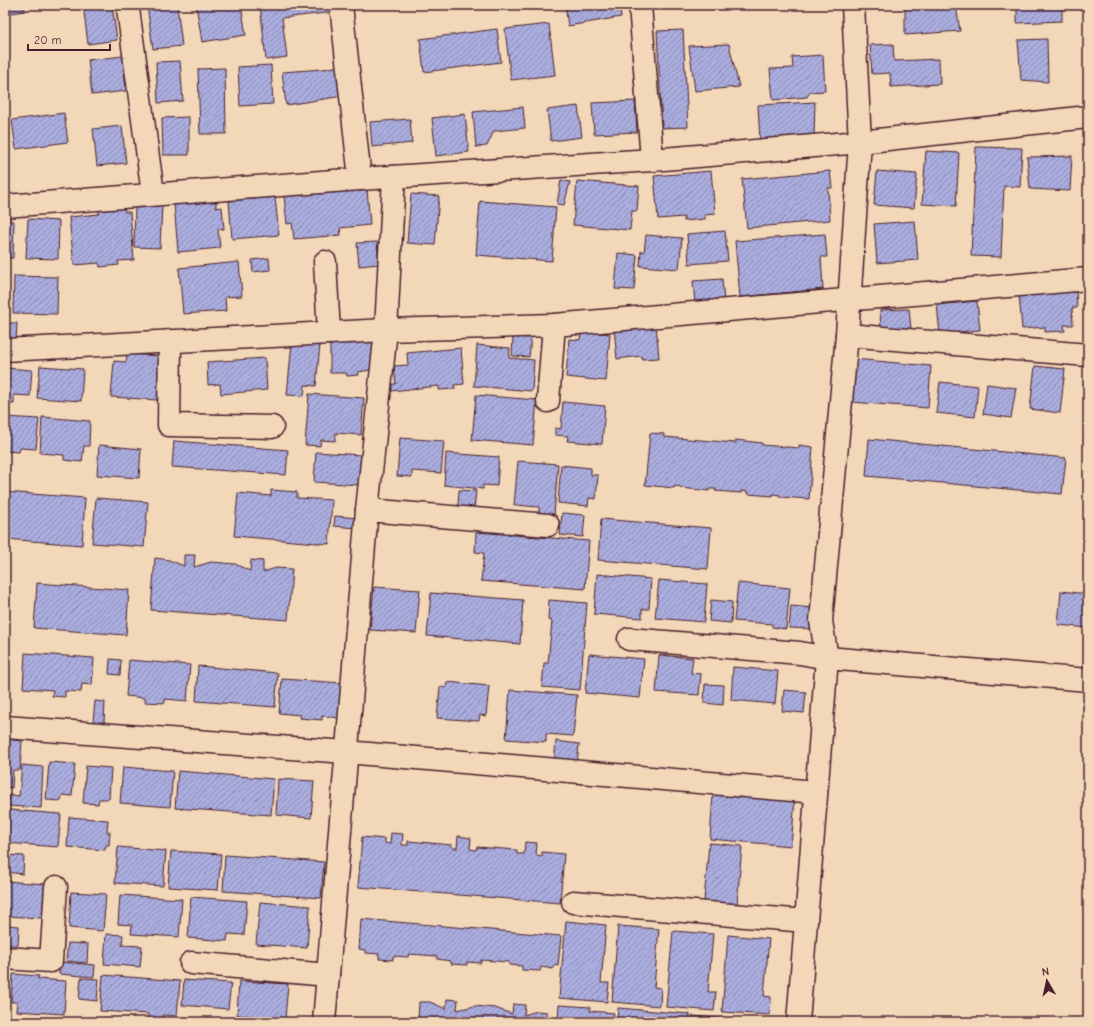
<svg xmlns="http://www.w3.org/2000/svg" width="1093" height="1027" font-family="'Comic Neue',sans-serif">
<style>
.building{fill:url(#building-hatch);stroke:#4a1f2b}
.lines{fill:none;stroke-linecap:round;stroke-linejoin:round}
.minor-casing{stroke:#4a1f2b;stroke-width:25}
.tertiary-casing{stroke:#4a1f2b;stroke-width:25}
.minor{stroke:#f2d8b9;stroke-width:22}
.tertiary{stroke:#f2d8b9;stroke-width:22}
</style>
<defs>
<pattern id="building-hatch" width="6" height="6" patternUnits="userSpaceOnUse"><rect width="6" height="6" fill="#aaadde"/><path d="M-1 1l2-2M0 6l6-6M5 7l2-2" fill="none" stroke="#8c8cb4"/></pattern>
</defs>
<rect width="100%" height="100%" fill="#f2d8b9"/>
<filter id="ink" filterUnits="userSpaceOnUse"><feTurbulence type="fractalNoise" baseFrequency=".025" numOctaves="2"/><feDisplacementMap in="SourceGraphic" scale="8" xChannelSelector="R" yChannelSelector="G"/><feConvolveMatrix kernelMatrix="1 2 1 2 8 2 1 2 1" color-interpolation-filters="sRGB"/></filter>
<g filter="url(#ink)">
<g class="building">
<polygon points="5,5 24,5 25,11 5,14"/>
<polygon points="83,5 112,5 117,40 88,44"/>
<polygon points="147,5 177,5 182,46 153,49"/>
<polygon points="196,5 241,5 246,35 202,42"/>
<polygon points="260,5 333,5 334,12 282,18 287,57 266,60"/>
<polygon points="565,5 619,5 621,17 568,26"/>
<polygon points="905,5 956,5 960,31 905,35"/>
<polygon points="1017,5 1062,5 1062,21 1017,23"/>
<polygon points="549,24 555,75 511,80 505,29"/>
<polygon points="497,29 501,62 424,72 420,39"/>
<polygon points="683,30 688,127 662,128 657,31"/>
<polygon points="1047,39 1048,82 1021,80 1018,40"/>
<polygon points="729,44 739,87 695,91 689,46"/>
<polygon points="893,44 894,61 939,59 940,84 891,87 890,73 872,74 870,45"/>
<polygon points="823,55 825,91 810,92 807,97 773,100 770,69 793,68 792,57"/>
<polygon points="123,56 126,91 92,95 88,60"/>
<polygon points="180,61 183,101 158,103 156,62"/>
<polygon points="271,65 273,104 240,106 238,67"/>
<polygon points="339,66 343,96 286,105 282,72 323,69"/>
<polygon points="225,68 226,134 200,134 198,69"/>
<polygon points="635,101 637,132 594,134 592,103"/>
<polygon points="815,102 814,136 760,142 758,105"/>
<polygon points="578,106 582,137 551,141 547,110"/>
<polygon points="523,107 525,128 494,131 487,146 476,147 473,112"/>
<polygon points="64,113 68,142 16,149 12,120"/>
<polygon points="465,114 469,152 436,156 432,118"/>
<polygon points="189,117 189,155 163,155 162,118"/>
<polygon points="410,119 412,143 372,147 370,122"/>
<polygon points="122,126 126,163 97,166 93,129"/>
<polygon points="976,147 1022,148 1020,187 1004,186 1001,257 971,256"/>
<polygon points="926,151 959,153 956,206 922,204"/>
<polygon points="1072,156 1070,191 1030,189 1027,157"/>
<polygon points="711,171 715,214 705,215 705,219 684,221 684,217 658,219 654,176"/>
<polygon points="830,171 832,188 828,188 830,220 747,228 742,179"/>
<polygon points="877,171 917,174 914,208 874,205"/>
<polygon points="561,180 570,182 564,205 557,204"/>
<polygon points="577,181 639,186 637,211 632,211 630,230 573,225"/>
<polygon points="367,189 370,225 340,228 341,235 294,239 292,223 287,224 284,196"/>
<polygon points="411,194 439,196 435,245 407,243"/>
<polygon points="275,197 279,235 232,239 229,201"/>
<polygon points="216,200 216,208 222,207 224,229 218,229 220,248 178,252 174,203"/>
<polygon points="480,201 556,207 552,261 476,255"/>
<polygon points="135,204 162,205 160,248 134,247"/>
<polygon points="124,207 125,212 130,212 134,260 118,261 119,265 100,267 99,263 74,265 69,217 99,214 99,209"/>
<polygon points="28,219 59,221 58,259 26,258"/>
<polygon points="5,220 14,221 13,258 5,258"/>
<polygon points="915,221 918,260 877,263 874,224"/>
<polygon points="725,231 728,261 689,264 687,234"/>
<polygon points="825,234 827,257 821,257 823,289 740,297 735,241"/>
<polygon points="646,235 682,238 679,269 640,266 641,251 644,252"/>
<polygon points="377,242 379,264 359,266 357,243"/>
<polygon points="618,253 637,255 634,290 615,289"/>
<polygon points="269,258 270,270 253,272 252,260"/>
<polygon points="239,262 242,296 225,297 226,311 183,314 179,268"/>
<polygon points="14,276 58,277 57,314 13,313"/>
<polygon points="722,279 724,301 695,304 693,281"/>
<polygon points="1076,290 1077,308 1072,308 1073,325 1064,325 1065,331 1045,332 1045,327 1022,329 1019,295"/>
<polygon points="977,301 980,330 940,334 937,305"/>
<polygon points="909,309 911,329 881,331 880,310"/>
<polygon points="5,323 17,323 16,343 5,342"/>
<polygon points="656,324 659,358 642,359 641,356 617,359 614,328"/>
<polygon points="581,331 610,334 606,381 566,377 569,339 580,340"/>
<polygon points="513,337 531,338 529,357 512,356"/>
<polygon points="375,338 377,369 358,372 359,375 347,376 346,373 330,373 330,340"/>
<polygon points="292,342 320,344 316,386 305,385 304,396 287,395"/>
<polygon points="477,345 510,348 509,358 534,360 532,391 474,386"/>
<polygon points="461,348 464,384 454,385 455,389 439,390 439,386 391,391 390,384 396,384 394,366 408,365 407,353"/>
<polygon points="127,354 160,356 157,400 111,397 114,361 126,362"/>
<polygon points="265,358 267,390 221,394 220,384 208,385 207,362"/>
<polygon points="854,359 931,366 928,408 851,402"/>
<polygon points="40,366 83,369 81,401 37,398"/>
<polygon points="1035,366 1065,369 1060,413 1030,409"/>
<polygon points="5,368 32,370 30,396 14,395 14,404 5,404"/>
<polygon points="940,382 978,386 975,417 936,413"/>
<polygon points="987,384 1016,388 1011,418 983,414"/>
<polygon points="309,394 364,398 361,435 336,433 335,441 321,440 320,446 305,445"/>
<polygon points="476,395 537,400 533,445 472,440"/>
<polygon points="563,402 605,406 602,444 567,441 568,436 555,435 555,428 561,429"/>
<polygon points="5,417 39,419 36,449 20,448 19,452 5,451"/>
<polygon points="42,417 90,421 89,446 84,446 82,462 64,460 64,455 40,453"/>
<polygon points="650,433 664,434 664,437 736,443 736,440 762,443 762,445 799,448 799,445 813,447 809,499 780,497 780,495 773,494 773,496 747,494 748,492 741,491 741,493 715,491 716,489 709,489 709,491 681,488 681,487 675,486 674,488 645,485"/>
<polygon points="400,438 444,441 441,473 412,471 412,477 397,476"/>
<polygon points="869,439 1066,458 1062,494 866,476"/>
<polygon points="174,441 288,450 286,475 172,467"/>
<polygon points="99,445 141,449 139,478 97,475"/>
<polygon points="316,452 361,455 359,485 314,482"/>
<polygon points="446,453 499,457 497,486 483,485 483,489 444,485"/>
<polygon points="518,461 558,464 554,515 539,514 539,507 514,505"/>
<polygon points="561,465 591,468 591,475 598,475 596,499 589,498 588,506 558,503"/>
<polygon points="271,490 297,492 297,498 332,500 329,544 234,536 238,493 271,496"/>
<polygon points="459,490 476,491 474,509 458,507"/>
<polygon points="5,492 85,498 82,545 5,539"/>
<polygon points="96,498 148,502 144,547 92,543"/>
<polygon points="562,513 585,515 583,537 560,535"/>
<polygon points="335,516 358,518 357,528 334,526"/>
<polygon points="601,519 711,528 708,569 598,560"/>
<polygon points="476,532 589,541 585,589 481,581 484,553 475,552"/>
<polygon points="184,555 195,555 194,567 211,562 235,564 250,571 251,560 263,561 263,572 276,568 292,569 288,620 151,610 155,558 169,560 184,566"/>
<polygon points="597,574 651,579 649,609 642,609 642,618 594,614"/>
<polygon points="659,580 707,584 704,622 655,618"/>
<polygon points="37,583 129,590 126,635 34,628"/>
<polygon points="738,583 790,588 786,629 772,627 772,624 734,621"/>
<polygon points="374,587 420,590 416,633 370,630"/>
<polygon points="1061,591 1088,594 1088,628 1058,625"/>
<polygon points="431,593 523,600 520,644 427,636"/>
<polygon points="549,600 587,603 580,690 542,687 544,663 548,663 552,621 548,620"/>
<polygon points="711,600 732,602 731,623 709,621"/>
<polygon points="791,606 813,608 811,629 789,628"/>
<polygon points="25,653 94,658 92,685 82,684 81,692 65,691 65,697 52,696 53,690 23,688"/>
<polygon points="589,654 644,659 640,698 585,693"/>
<polygon points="659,655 693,658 691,673 701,674 699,695 656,692"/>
<polygon points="110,659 121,660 120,675 109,674"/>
<polygon points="129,660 190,665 187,701 165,699 165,703 145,702 145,698 126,696"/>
<polygon points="198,666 278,673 275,707 196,701"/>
<polygon points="733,667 778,671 775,704 731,700"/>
<polygon points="282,679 343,683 340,718 322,716 322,720 299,718 300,715 279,713"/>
<polygon points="447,682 489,686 486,716 480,715 479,721 437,718 440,687 446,688"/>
<polygon points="705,684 724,685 723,705 704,703"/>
<polygon points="510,690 577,695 573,736 546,734 546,742 506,739"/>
<polygon points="784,690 806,692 804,713 782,711"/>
<polygon points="95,701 105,702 104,723 93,722"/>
<polygon points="5,739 22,741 20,770 13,770 12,788 5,787"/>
<polygon points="556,741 579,744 577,765 554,763"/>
<polygon points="49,762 75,764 72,796 62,795 61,801 46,800"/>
<polygon points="22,765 43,767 41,808 8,806 10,795 19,796"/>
<polygon points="86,766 111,768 109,799 99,799 98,804 83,803"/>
<polygon points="123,767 173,771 170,807 120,803"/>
<polygon points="178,771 274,779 271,815 175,808"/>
<polygon points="278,779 314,781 311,818 276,815"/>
<polygon points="713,794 795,800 791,846 710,839"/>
<polygon points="9,810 61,814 58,847 6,843"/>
<polygon points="69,817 108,820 107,832 110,832 109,845 106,845 105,850 67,847"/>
<polygon points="391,833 403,834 402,845 408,845 408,841 452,845 452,848 457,848 458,836 471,838 470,849 476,850 477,847 517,850 517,854 524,854 525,842 537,843 536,855 542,856 542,852 564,854 560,903 358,887 362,837 385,839 385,843 390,844"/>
<polygon points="709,843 742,846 737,904 704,901"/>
<polygon points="118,847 166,851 163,886 115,883"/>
<polygon points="171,851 221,854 218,890 168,887"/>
<polygon points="5,855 24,856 23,874 5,872"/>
<polygon points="225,855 324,862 321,898 223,891"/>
<polygon points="5,881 45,884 42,918 5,916"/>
<polygon points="71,892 106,894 103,931 69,928"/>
<polygon points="120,895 182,899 179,937 131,934 132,925 118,924"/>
<polygon points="191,897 247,901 244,935 228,934 227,941 188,938"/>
<polygon points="260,902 310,906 307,948 256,944"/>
<polygon points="361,919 561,936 558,966 554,965 553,969 541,967 540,971 522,970 522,966 509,965 509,962 481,960 481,963 467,962 467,965 451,964 451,961 437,959 437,956 409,954 408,957 393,956 393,960 379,959 379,954 365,953 365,950 359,949"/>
<polygon points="566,921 606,925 601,983 609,983 607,1002 559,998"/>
<polygon points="5,925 19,926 18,945 5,945"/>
<polygon points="618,926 659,929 654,987 661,988 660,1006 612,1002"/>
<polygon points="673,931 713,934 708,992 716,992 714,1011 666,1007"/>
<polygon points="106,934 123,935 122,945 142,946 140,967 104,964"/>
<polygon points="728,935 769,939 764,996 771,997 770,1015 722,1012"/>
<polygon points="68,943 88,944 87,963 66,961"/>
<polygon points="60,962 95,965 94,977 59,974"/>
<polygon points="13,974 39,976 38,979 66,981 64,1014 16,1011 17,1002 11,1002"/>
<polygon points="103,975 180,981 177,1016 163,1015 162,1020 148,1019 148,1014 100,1011"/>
<polygon points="81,978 99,979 97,1001 79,999"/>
<polygon points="184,980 231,983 228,1009 182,1005"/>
<polygon points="239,981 288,984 285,1019 237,1015"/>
<polygon points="447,999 458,1000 457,1010 475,1006 495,1008 512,1014 513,1004 525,1005 524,1015 537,1011 547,1012 546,1022 418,1022 419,1002 430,1002 446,1009"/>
<polygon points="559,1005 590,1007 590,1011 614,1013 613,1022 558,1022"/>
<polygon points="618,1008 690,1014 689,1022 617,1022"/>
<polygon points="693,1016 763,1022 693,1022"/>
</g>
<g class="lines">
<g class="minor-casing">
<g id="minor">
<polyline points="341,5 360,179"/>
<polyline points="640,5 652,160"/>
<polyline points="128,9 153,194"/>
<polyline points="5,206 360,179 652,160 860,142 1088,117"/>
<polyline points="325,262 329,333"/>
<polyline points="847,335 1088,355"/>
<polyline points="170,341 169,425 272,427"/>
<polyline points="5,350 386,330 554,325 1088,279"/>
<polyline points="548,401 554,325"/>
<polyline points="367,510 548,525"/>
<polyline points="629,639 800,653 827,658 821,621 847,335 860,142 853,5"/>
<polyline points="5,727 346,752 816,792"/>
<polyline points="573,902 806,921"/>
<polyline points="5,958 51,961 56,887"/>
<polyline points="191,963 328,975"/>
<polyline points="324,1022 367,510 386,330 394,177"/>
</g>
</g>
<g class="tertiary-casing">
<polyline id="tertiary" points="798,1022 827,658 1088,680"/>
</g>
<use href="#minor" class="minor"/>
<use href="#tertiary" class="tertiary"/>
</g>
</g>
<rect width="1093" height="1027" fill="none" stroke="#f2d8b9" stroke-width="20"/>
<rect x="10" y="10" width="1073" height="1007" fill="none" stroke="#4a1f2b" stroke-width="1.5" filter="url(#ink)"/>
<g transform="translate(1047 981) rotate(351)" stroke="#f2d8b9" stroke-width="3" paint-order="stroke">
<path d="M0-3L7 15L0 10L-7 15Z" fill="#4a1f2b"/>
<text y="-6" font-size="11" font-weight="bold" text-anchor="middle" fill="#4a1f2b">N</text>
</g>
<path d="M28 44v6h82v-6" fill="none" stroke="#4a1f2b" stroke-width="2"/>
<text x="34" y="44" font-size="12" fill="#4a1f2b" stroke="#f2d8b9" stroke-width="3" paint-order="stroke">20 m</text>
</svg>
